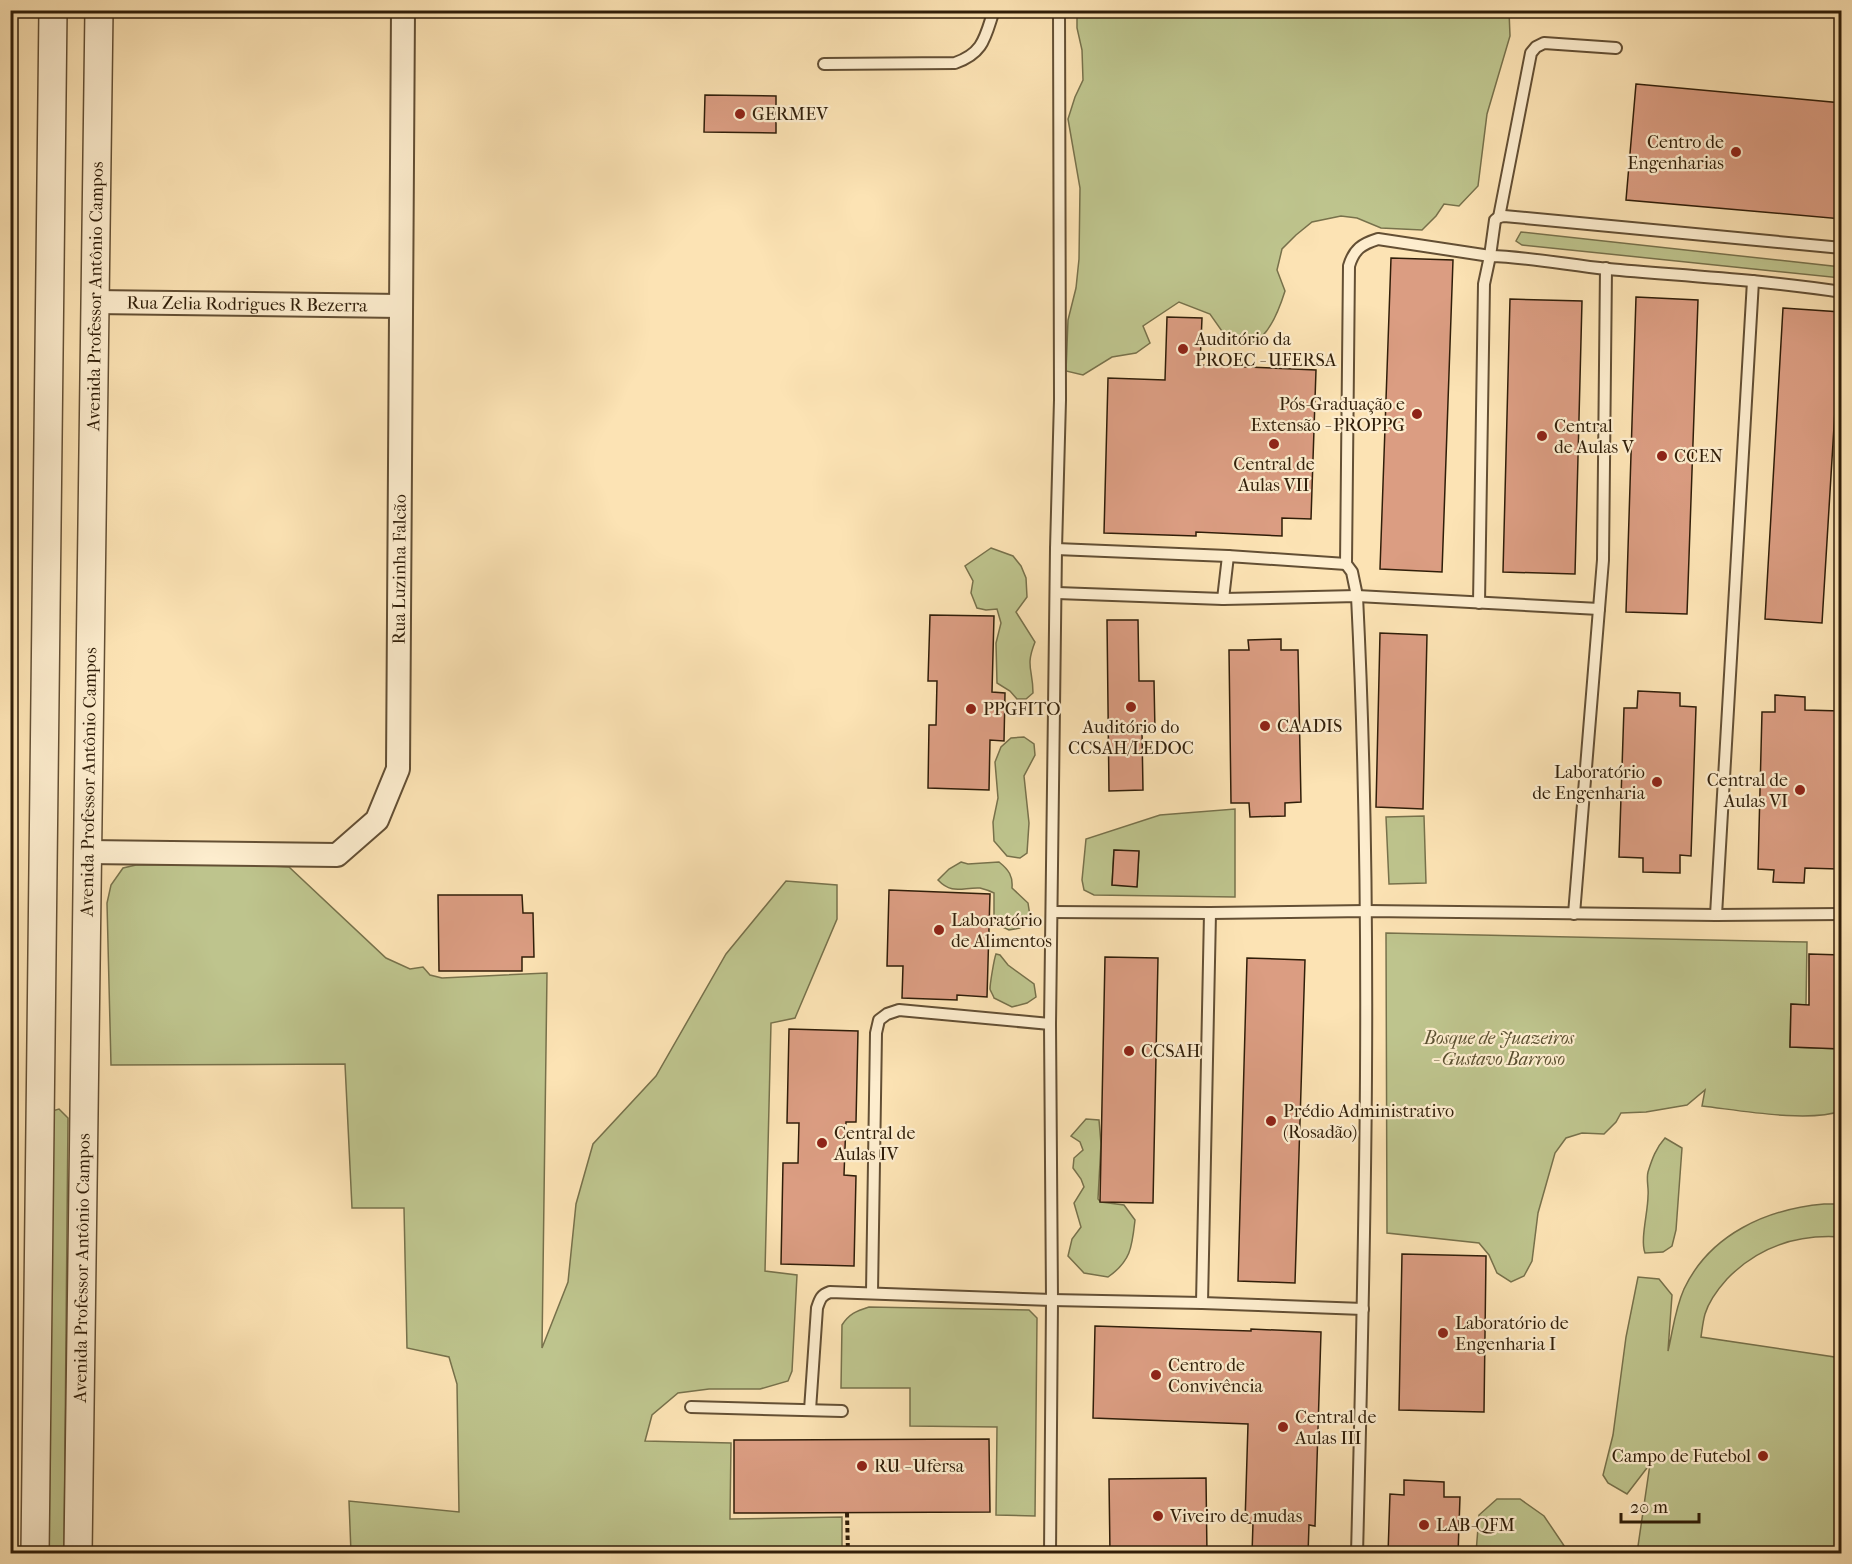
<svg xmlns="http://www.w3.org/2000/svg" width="1852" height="1564" font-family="'IM FELL French Canon',serif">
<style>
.green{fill:#bec48d;stroke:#77714b;stroke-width:1.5;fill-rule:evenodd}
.building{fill:#db9d82;stroke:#301e09;stroke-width:1.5}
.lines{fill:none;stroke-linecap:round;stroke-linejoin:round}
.service-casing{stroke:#634f34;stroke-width:14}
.minor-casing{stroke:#634f34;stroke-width:26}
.tertiary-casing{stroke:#634f34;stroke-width:30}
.path{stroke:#301e09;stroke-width:4;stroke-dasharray:4.5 3;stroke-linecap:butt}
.service{stroke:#fdedce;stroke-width:10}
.minor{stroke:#fdedce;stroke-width:22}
.tertiary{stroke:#fdedce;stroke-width:27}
.poi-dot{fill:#8f2418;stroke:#fdedce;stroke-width:2}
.labels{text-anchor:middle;stroke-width:4.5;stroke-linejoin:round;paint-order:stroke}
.poi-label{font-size:18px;fill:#301e09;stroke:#fdedce;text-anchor:start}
.street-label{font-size:18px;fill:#301e09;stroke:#fdedce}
.park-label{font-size:18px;font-style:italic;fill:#5b5031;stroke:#fdedce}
</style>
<rect width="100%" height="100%" fill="#fce3b4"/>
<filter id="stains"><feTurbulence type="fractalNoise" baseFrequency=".00333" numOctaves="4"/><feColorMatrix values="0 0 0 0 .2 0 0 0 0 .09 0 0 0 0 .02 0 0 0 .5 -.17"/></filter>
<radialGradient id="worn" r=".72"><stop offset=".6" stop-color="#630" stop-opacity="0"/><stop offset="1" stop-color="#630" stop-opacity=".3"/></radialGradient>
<g class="green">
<path d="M1077,11H1509L1510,36L1487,114L1478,186L1459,206L1444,204L1436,216L1422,230L1381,228L1357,218L1341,216L1312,222L1296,235L1282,249L1277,270L1285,291C1280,307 1269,338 1251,343C1245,344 1237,343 1231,344L1210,314L1179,302L1143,326L1150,343L1136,353L1112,357L1083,375L1066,371L1068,320L1076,288L1079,259L1080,188L1068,119L1075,97L1083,80L1082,50L1077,28Z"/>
<polygon points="1521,232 1841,267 1841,278 1522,245 1516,241"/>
<path d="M991,548L1013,556L1021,566L1026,578L1027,597L1016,612L1035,642C1025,667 1033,669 1033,693L1026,699H1017L1010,691L997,683L996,643L1001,623L997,609L986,610L977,608L971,593L973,581L965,566Z"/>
<polygon points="1024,737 1034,744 1035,755 1024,776 1029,823 1027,853 1020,858 1007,856 994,841 993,822 998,798 995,762 1001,747 1011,738"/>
<path d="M1235,809V897L1094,895L1084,890L1082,880L1086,839L1160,815ZM1114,850L1139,852L1137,886L1112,885Z"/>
<polygon points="1424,816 1426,883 1389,884 1386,817"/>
<path d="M961,862L968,864L999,862C1009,870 1013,876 1012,888L1028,903L1030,916L1020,928L1009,930L994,923V893C990,891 984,889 980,888C963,887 952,895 938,880L949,869Z"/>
<polygon points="235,864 289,867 386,958 410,969 423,967 430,975 442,978 547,973 542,1348 568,1282 576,1204 593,1144 656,1076 726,954 786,881 837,885 837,919 795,1018 771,1023 765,1271 797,1275 792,1371 788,1381 760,1389 709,1389 678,1393 652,1415 645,1441 731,1443 730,1519 842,1517 842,1553 351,1553 349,1501 459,1512 457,1384 449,1357 407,1348 404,1208 352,1208 345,1064 111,1065 107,903 111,885 123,868 136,865"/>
<path d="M1386,933L1807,942L1806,1005L1791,1004L1790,1047L1841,1049V1111C1808,1123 1738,1110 1702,1106L1705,1090L1687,1105L1646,1112L1621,1113L1616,1122L1604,1134L1582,1133L1566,1138L1555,1153L1538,1213L1532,1261L1524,1276L1511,1282L1497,1273L1489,1255L1479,1243L1387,1233Z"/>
<path d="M996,954L1000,955L1008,965L1034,984L1036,997L1027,1003L1012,1007L994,998C994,997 990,990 990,989C990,984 994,959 996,954Z"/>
<polygon points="59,1109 68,1118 64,1553 49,1554 52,1111"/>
<path d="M1086,1119L1099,1120L1101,1144L1098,1199L1101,1202L1124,1205L1135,1220C1132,1247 1131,1261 1108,1277L1084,1273L1068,1256L1072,1239L1081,1227L1074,1203L1084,1187L1081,1179L1073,1168L1074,1158L1083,1150L1080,1142L1071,1136Z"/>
<path d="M1665,1138L1682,1148L1676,1230L1672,1246L1663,1252L1645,1253C1640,1240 1648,1212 1648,1196C1649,1188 1646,1180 1648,1172C1652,1159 1656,1148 1665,1138Z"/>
<path d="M1824,1204H1841V1237C1797,1234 1758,1247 1727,1279C1718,1289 1709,1301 1705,1314C1703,1321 1702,1330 1701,1337L1841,1358V1553H1637L1650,1464L1627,1494L1608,1483L1603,1475L1613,1435L1626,1337L1638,1277L1659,1279L1672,1295L1668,1351C1673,1330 1675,1309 1684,1289C1710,1234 1767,1209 1824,1204Z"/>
<path d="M869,1307L1029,1310L1037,1318L1035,1516L996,1515L997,1427L910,1426V1388H841L842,1325C849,1314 856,1311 869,1307Z"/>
<polygon points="1497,1499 1520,1499 1544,1516 1569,1553 1476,1553 1479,1515"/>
</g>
<g class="building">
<polygon points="1636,84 1842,103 1842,219 1626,200"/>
<polygon points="705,95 776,96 776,133 704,132"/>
<polygon points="1391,258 1453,260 1442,572 1380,569"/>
<polygon points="1636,297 1698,300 1687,614 1626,612"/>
<polygon points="1510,299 1582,301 1575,574 1503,572"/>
<polygon points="1783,308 1841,312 1822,623 1765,619"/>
<polygon points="1167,317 1202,318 1200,365 1316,370 1311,519 1282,518 1282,536 1196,532 1196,536 1104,533 1108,378 1165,380"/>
<polygon points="930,615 994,616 992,692 1005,693 1004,741 990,740 989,790 928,788 929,725 936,725 937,681 928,681"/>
<polygon points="1107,620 1138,620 1139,681 1154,681 1155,732 1142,732 1143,790 1109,791"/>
<polygon points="1380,633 1427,635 1423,809 1376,807"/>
<polygon points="1281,639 1281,650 1298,650 1301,802 1285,803 1285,816 1250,817 1249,803 1231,803 1229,650 1249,650 1248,640"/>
<polygon points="1638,691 1680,693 1680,706 1696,707 1691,856 1680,855 1680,873 1643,872 1643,858 1619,857 1624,708 1637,708"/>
<polygon points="1775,695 1805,697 1805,710 1841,711 1838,869 1805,868 1804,883 1773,882 1774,870 1758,869 1762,712 1775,712"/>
<polygon points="1114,850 1139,851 1137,887 1112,885"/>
<polygon points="889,890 990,894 987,997 957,995 957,1000 902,998 903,966 887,966"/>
<polygon points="438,895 522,895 523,913 533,913 534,957 522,957 522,971 439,971"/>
<polygon points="1809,954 1842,955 1842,1049 1790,1047 1791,1004 1809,1005"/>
<polygon points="1105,957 1158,958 1153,1203 1100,1202"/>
<polygon points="1247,958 1305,960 1295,1283 1238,1281"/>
<polygon points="789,1029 858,1031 856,1122 846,1122 844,1175 856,1176 854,1266 781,1264 783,1163 798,1163 799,1123 787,1123"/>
<polygon points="1402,1254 1486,1256 1484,1412 1399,1410"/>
<polygon points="1095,1326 1251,1331 1251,1329 1321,1332 1315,1526 1309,1525 1308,1554 1252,1554 1253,1523 1245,1523 1248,1424 1093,1418"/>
<polygon points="989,1439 990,1512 734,1513 734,1440"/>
<polygon points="1206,1478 1207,1554 1110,1554 1109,1479"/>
<polygon points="1404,1480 1444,1482 1444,1497 1460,1497 1458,1554 1388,1554 1390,1494 1404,1495"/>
</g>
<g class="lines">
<g class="service-casing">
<g id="service">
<path d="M824,64L955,63C984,53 985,37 994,10"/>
<polyline points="1499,217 1531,53 1536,47 1544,43 1616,48"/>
<polyline points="1056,549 1228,556 1346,564"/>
<polyline points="1057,593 1223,599 1357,596 1599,609"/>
<polyline points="1223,599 1228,556"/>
<path d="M1479,603L1484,284L1490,256C1530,257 1568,265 1608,269C1686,276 1764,280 1842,292"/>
<polyline points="1052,912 1210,913 1367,911 1716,915 1842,914"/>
<polyline points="1574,914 1603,560 1606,268"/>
<polyline points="1716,915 1753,281"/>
<polyline points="872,1292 876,1033 879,1020 887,1014 899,1010 1050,1024"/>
<polyline points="1202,1303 1210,913"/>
<polyline points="691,1407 842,1411"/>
<path d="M810,1410L817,1308C820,1299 821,1295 830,1292L1052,1300L1202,1303L1363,1309"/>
<polyline points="1050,1554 1052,1300 1050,1024 1056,549 1060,400 1059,10"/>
<path d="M1357,1554C1365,1235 1373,915 1357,596L1352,572L1346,564L1349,266C1354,249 1362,244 1378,239L1490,256L1495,220L1499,217L1504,216L1842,248"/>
</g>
</g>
<g class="minor-casing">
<g id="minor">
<path id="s1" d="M94,302L400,306"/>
<path id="s2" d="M87,852L337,855L377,820L398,769L403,10"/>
</g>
</g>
<g class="tertiary-casing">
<g id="tertiary">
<polyline points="35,1554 53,10"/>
<path id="s3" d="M78,1554L99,10"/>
</g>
</g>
<polyline class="path" points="847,1513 848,1554"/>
<use href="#service" class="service"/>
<use href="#minor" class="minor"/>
<use href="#tertiary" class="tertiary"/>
</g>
<g class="poi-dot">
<circle cx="740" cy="114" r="6"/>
<circle cx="1736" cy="152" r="6"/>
<circle cx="1183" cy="349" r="6"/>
<circle cx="1417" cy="414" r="6"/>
<circle cx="1542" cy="436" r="6"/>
<circle cx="1274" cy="444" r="6"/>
<circle cx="1662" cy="456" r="6"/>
<circle cx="1131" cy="707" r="6"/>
<circle cx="971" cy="709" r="6"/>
<circle cx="1265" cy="726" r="6"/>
<circle cx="1657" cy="782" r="6"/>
<circle cx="1800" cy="790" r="6"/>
<circle cx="939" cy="930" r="6"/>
<circle cx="1129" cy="1051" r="6"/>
<circle cx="1271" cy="1121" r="6"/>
<circle cx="822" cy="1143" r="6"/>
<circle cx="1443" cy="1333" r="6"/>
<circle cx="1156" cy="1375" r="6"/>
<circle cx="1283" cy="1427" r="6"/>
<circle cx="1763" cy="1456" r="6"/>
<circle cx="862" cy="1466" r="6"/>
<circle cx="1158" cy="1516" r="6"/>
<circle cx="1424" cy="1525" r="6"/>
</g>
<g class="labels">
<g class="poi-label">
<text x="752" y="120">GERMEV</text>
<text x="1724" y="148" text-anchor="end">Centro de<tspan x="1724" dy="21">Engenharias</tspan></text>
<text x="1195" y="345">Auditório da<tspan x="1195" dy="21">PROEC - UFERSA</tspan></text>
<text x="1405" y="410" text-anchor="end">Pós-Graduação e<tspan x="1405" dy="21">Extensão - PROPPG</tspan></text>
<text x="1554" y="432">Central<tspan x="1554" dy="21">de Aulas V</tspan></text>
<text x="1674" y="462">CCEN</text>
<text x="1274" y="470" text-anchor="middle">Central de<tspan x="1274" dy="21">Aulas VII</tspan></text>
<text x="983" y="715">PPGFITO</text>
<text x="1277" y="732">CAADIS</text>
<text x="1131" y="733" text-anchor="middle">Auditório do<tspan x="1131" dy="21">CCSAH/LEDOC</tspan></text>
<text x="1645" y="778" text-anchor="end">Laboratório<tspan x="1645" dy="21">de Engenharia</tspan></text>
<text x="1788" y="786" text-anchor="end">Central de<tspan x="1788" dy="21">Aulas VI</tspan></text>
<text x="951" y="926">Laboratório<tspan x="951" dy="21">de Alimentos</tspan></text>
<text x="1141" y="1057">CCSAH</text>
<text x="1283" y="1117">Prédio Administrativo<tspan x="1283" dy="21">(Rosadão)</tspan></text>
<text x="834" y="1139">Central de<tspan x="834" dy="21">Aulas IV</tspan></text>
<text x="1455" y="1329">Laboratório de<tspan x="1455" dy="21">Engenharia I</tspan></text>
<text x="1168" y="1371">Centro de<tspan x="1168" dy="21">Convivência</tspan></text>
<text x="1295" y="1423">Central de<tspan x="1295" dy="21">Aulas III</tspan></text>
<text x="1751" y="1462" text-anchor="end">Campo de Futebol</text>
<text x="874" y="1472">RU - Ufersa</text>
<text x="1170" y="1522">Viveiro de mudas</text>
<text x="1436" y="1531">LAB-QFM</text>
</g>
<g class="street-label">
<text dy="6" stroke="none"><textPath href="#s3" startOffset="1258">Avenida Professor Antônio Campos</textPath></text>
<text dy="6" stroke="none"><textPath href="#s1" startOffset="153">Rua Zelia Rodrigues R Bezerra</textPath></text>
<text dy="6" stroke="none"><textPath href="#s2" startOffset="558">Rua Luzinha Falcão</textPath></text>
<text dy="6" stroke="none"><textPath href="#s3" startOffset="772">Avenida Professor Antônio Campos</textPath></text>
<text dy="6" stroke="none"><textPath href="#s3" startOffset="286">Avenida Professor Antônio Campos</textPath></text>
</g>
<g class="park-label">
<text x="1499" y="1044">Bosque de Juazeiros<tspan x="1499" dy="21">- Gustavo Barroso</tspan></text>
</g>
</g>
<rect width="1852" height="1564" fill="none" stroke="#fce3b4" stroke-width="36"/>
<rect x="12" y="12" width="1828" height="1540" fill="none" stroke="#301e09" stroke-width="3"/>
<rect x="18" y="18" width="1816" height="1528" fill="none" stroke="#301e09" stroke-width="1.5"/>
<path d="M1621 1513v9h78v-9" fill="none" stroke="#301e09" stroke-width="3"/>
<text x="1630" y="1513" font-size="18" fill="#301e09" stroke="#fdedce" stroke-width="4.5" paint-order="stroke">20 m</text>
<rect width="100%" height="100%" filter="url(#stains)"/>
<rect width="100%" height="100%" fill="url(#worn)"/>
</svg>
